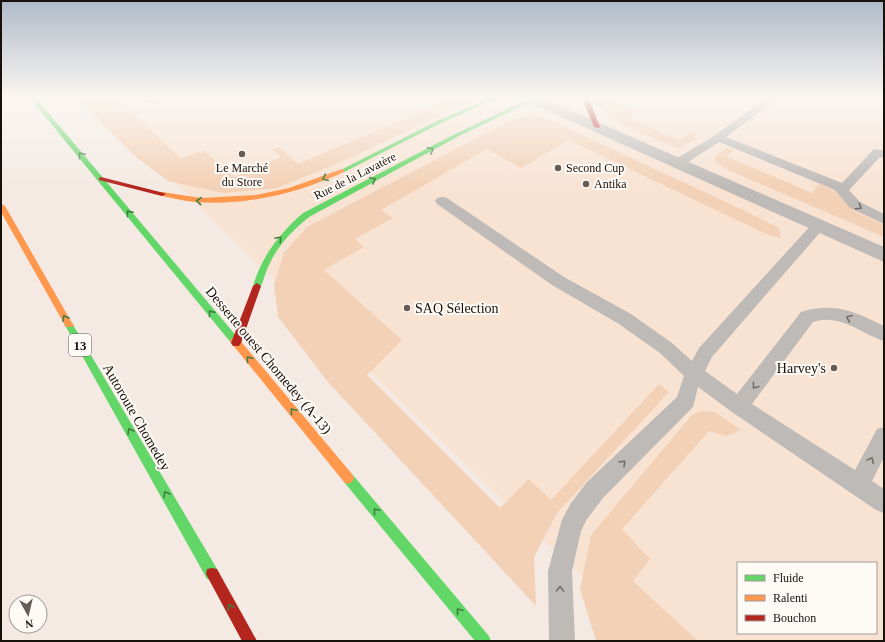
<svg xmlns="http://www.w3.org/2000/svg" width="885" height="642" font-family="Georgia,serif">
<style>
.built{fill:#f8e3d3;fill-rule:evenodd}
.green{fill:#f3d1b6}
.lines{fill:none;stroke-linecap:round;stroke-linejoin:round}
.path{stroke:#afaaa7;stroke-width:1.5;stroke-dasharray:2 2;stroke-linecap:butt}
.lane{fill:#bebab7;fill-rule:evenodd}
.street{fill:#bebab7;fill-rule:evenodd}
.fast{fill:#63d668;fill-rule:evenodd}
.slow{fill:#ff974d;fill-rule:evenodd}
.jam{fill:#b3261e;fill-rule:evenodd}
.oneway{stroke:#417d3e}
.oneway2{stroke:#736e69}
.poi-dot{fill:#655c56;stroke:#fefaf6;stroke-width:1.5}
.labels{text-anchor:middle;stroke-width:4;stroke-linejoin:round;paint-order:stroke}
.far-poi-label{font-size:12px;fill:#18100a;stroke:#fefaf6;text-anchor:start}
.far-street-label{font-size:12px;fill:#18100a;stroke:#fefaf6}
.shield{fill:#fefaf6;stroke:#5d5651;stroke-width:1}
.shield-label{font-size:13px;font-weight:bold;fill:#18100a}
.poi-label{font-size:14px;fill:#18100a;stroke:#fefaf6;text-anchor:start}
.street-label{font-size:14px;fill:#18100a;stroke:#fefaf6}
</style>
<rect width="100%" height="100%" fill="#f4eae3"/>
<path class="built" d="M90,97H884V641H648L225,232ZM738,563H876V633H738Z"/>
<g class="green">
<polygon points="75,97 117,97 181,159 203,150 234,177 281,157 272,150 279,147 298,164 456,97 476,97 473,100 341,162 277,188 223,193 168,181 136,157"/>
<path d="M593,97H607L605,98L637,111V114L630,119L679,140L692,132L696,136L694,140L679,148C660,141 597,118 593,97Z"/>
<polygon points="531,116 544,117 747,212 779,228 781,238 766,234 569,140 521,168 487,149 381,210 393,218 355,239 364,247 324,270 402,340 367,375 500,508 529,479 551,500 659,384 669,392 557,513 534,557 536,606 328,382 278,317 274,285 284,253 307,227 515,118"/>
<polygon points="726,148 734,151 726,156 812,193 819,184 835,191 854,211 884,225 884,237 728,170 715,161 715,156"/>
<polygon points="702,411 715,412 741,430 726,436 709,431 622,529 650,559 633,581 698,641 596,641 580,589 591,535 692,415"/>
</g>
<g class="lines">
<polyline class="path" points="610,99 622,99"/>
<g class="lane">
<polygon points="146,97 163,97 162,99 147,103 142,100"/>
<polygon points="768,97 780,97 726,137 842,183 874,149 884,150 884,158 880,157 849,190 860,202 884,214 884,224 850,208 835,190 719,142 682,166 674,166 672,163 674,160 714,136"/>
<path d="M442,197L447,198L564,277L631,314L672,343L692,361L699,348L813,223H823L825,226L823,229L712,357L705,371L737,394L801,312C834,302 854,311 884,326V341C860,333 840,313 813,322L752,404L855,470L877,429L884,427V457L872,481L884,489V513L876,510L732,412L698,387L693,407L603,498L587,519L581,531L572,571L575,641H549L548,571L562,520L571,503L587,482L677,397L684,376L660,353L619,324L552,285L437,204L435,201L437,198Z"/>
</g>
<polygon class="street" points="522,97 540,97 884,247 884,262 524,100"/>
<g class="fast">
<polygon points="29,97 35,97 238,338 240,341 238,344 232,344"/>
<polygon points="492,97 499,97 439,124 344,172 340,172 339,171 435,122"/>
<path d="M534,97H541L461,135L309,217C293,230 278,245 269,265C265,272 264,281 260,288H254L253,286C262,256 279,234 303,213L457,133Z"/>
<polygon points="69,322 72,323 217,569 218,574 217,579 212,580 207,579 66,327 64,325 66,323"/>
<polygon points="348,472 352,474 489,636 491,641 475,641 344,482 342,478 344,474"/>
</g>
<g class="slow">
<path d="M342,169L344,170V172C298,193 247,206 195,202C184,201 173,198 162,196L158,194L162,192L201,198L256,195L289,188Z"/>
<polygon points="1,204 5,206 72,323 74,325 72,327 66,327 1,212"/>
<polygon points="235,337 238,338 352,474 354,478 352,482 348,484 344,482 232,344 230,341 232,338"/>
</g>
<g class="jam">
<polygon points="582,97 588,97 600,127 599,128 594,127"/>
<polygon points="101,177 164,193 166,194 162,196 99,180 99,178"/>
<polygon points="257,283 261,286 241,343 239,346 233,346 231,343 253,286"/>
<polygon points="212,568 217,569 257,641 242,641 206,574 207,569"/>
</g>
</g>
<defs><path id="oneway-chevron" d="M-2-3.5L2.5 0L-2 3.5" fill="none" stroke-width="1.6" stroke-linecap="round" stroke-linejoin="round"/></defs>
<g class="oneway">
<use href="#oneway-chevron" transform="translate(431 150) rotate(-29)"/>
<use href="#oneway-chevron" transform="translate(81 155) rotate(-130)"/>
<use href="#oneway-chevron" transform="translate(325 178) rotate(157)"/>
<use href="#oneway-chevron" transform="translate(373 180) rotate(-27)"/>
<use href="#oneway-chevron" transform="translate(199 201) rotate(-175)"/>
<use href="#oneway-chevron" transform="translate(129 213) rotate(-129)"/>
<use href="#oneway-chevron" transform="translate(279 239) rotate(-47)"/>
<use href="#oneway-chevron" transform="translate(211 313) rotate(-129)"/>
<use href="#oneway-chevron" transform="translate(65 318) rotate(-120)"/>
<use href="#oneway-chevron" transform="translate(249 359) rotate(-130)"/>
<use href="#oneway-chevron" transform="translate(293 411) rotate(-130)"/>
<use href="#oneway-chevron" transform="translate(130 431) rotate(-120)"/>
<use href="#oneway-chevron" transform="translate(166 494) rotate(-120)"/>
<use href="#oneway-chevron" transform="translate(376 511) rotate(-130)"/>
<use href="#oneway-chevron" transform="translate(230 607) rotate(-120)"/>
<use href="#oneway-chevron" transform="translate(459 611) rotate(-130)"/>
</g>
<g class="oneway2">
<use href="#oneway-chevron" transform="translate(859 207) rotate(32)"/>
<use href="#oneway-chevron" transform="translate(849 318) rotate(-157)"/>
<use href="#oneway-chevron" transform="translate(755 386) rotate(127)"/>
<use href="#oneway-chevron" transform="translate(871 460) rotate(-62)"/>
<use href="#oneway-chevron" transform="translate(623 463) rotate(-44)"/>
<use href="#oneway-chevron" transform="translate(560 589) rotate(-90)"/>
</g>
<linearGradient id="sky" x2="0" y2="1"><stop stop-color="#afbac8"/><stop offset="0.52" stop-color="#faf6f2"/><stop offset="1" stop-color="#faf6f2" stop-opacity="0"/></linearGradient>
<rect width="885" height="187" fill="url(#sky)"/>
<g class="poi-dot">
<circle cx="242" cy="154" r="4"/>
<circle cx="558" cy="168" r="4"/>
<circle cx="586" cy="184" r="4"/>
<circle cx="407" cy="308" r="4"/>
<circle cx="834" cy="368" r="4"/>
</g>
<g class="labels">
<g class="far-poi-label">
<text x="242" y="172" text-anchor="middle">Le Marché<tspan x="242" dy="14">du Store</tspan></text>
<text x="566" y="172">Second Cup</text>
<text x="594" y="188">Antika</text>
</g>
<g class="far-street-label">
<text transform="translate(355 176) rotate(-27)" y="4">Rue de la Lavatère</text>
</g>
<rect class="shield" x="69" y="334" width="22" height="22" rx="3"/>
<g class="shield-label">
<text x="80" y="350">13</text>
</g>
<g class="poi-label">
<text x="415" y="313">SAQ Sélection</text>
<text x="826" y="373" text-anchor="end">Harvey's</text>
</g>
<g class="street-label">
<text transform="translate(269 360) rotate(50)" y="5">Desserte ouest Chomedey (A-13)</text>
<text transform="translate(137 417) rotate(60)" y="5">Autoroute Chomedey</text>
</g>
</g>
<rect width="885" height="642" fill="none" stroke="#18100a" stroke-width="4"/>
<rect x="737" y="562" width="140" height="72" fill="#fefaf6" stroke="#a29c98"/>
<rect x="745" y="575" width="20" height="6" fill="#63d668" stroke="#a29c98"/>
<text x="773" y="582" font-size="12" fill="#18100a">Fluide</text>
<rect x="745" y="595" width="20" height="6" fill="#ff974d" stroke="#a29c98"/>
<text x="773" y="602" font-size="12" fill="#18100a">Ralenti</text>
<rect x="745" y="615" width="20" height="6" fill="#b3261e" stroke="#a29c98"/>
<text x="773" y="622" font-size="12" fill="#18100a">Bouchon</text>
<g transform="translate(28 614) rotate(172)"><circle r="19" fill="#fefaf6" stroke="#a29c98"/>
<path d="M0-3L7 15L0 10L-7 15Z" fill="#655c56"/>
<text y="-6" font-size="11" font-weight="bold" text-anchor="middle" fill="#18100a">N</text>
</g>
</svg>
